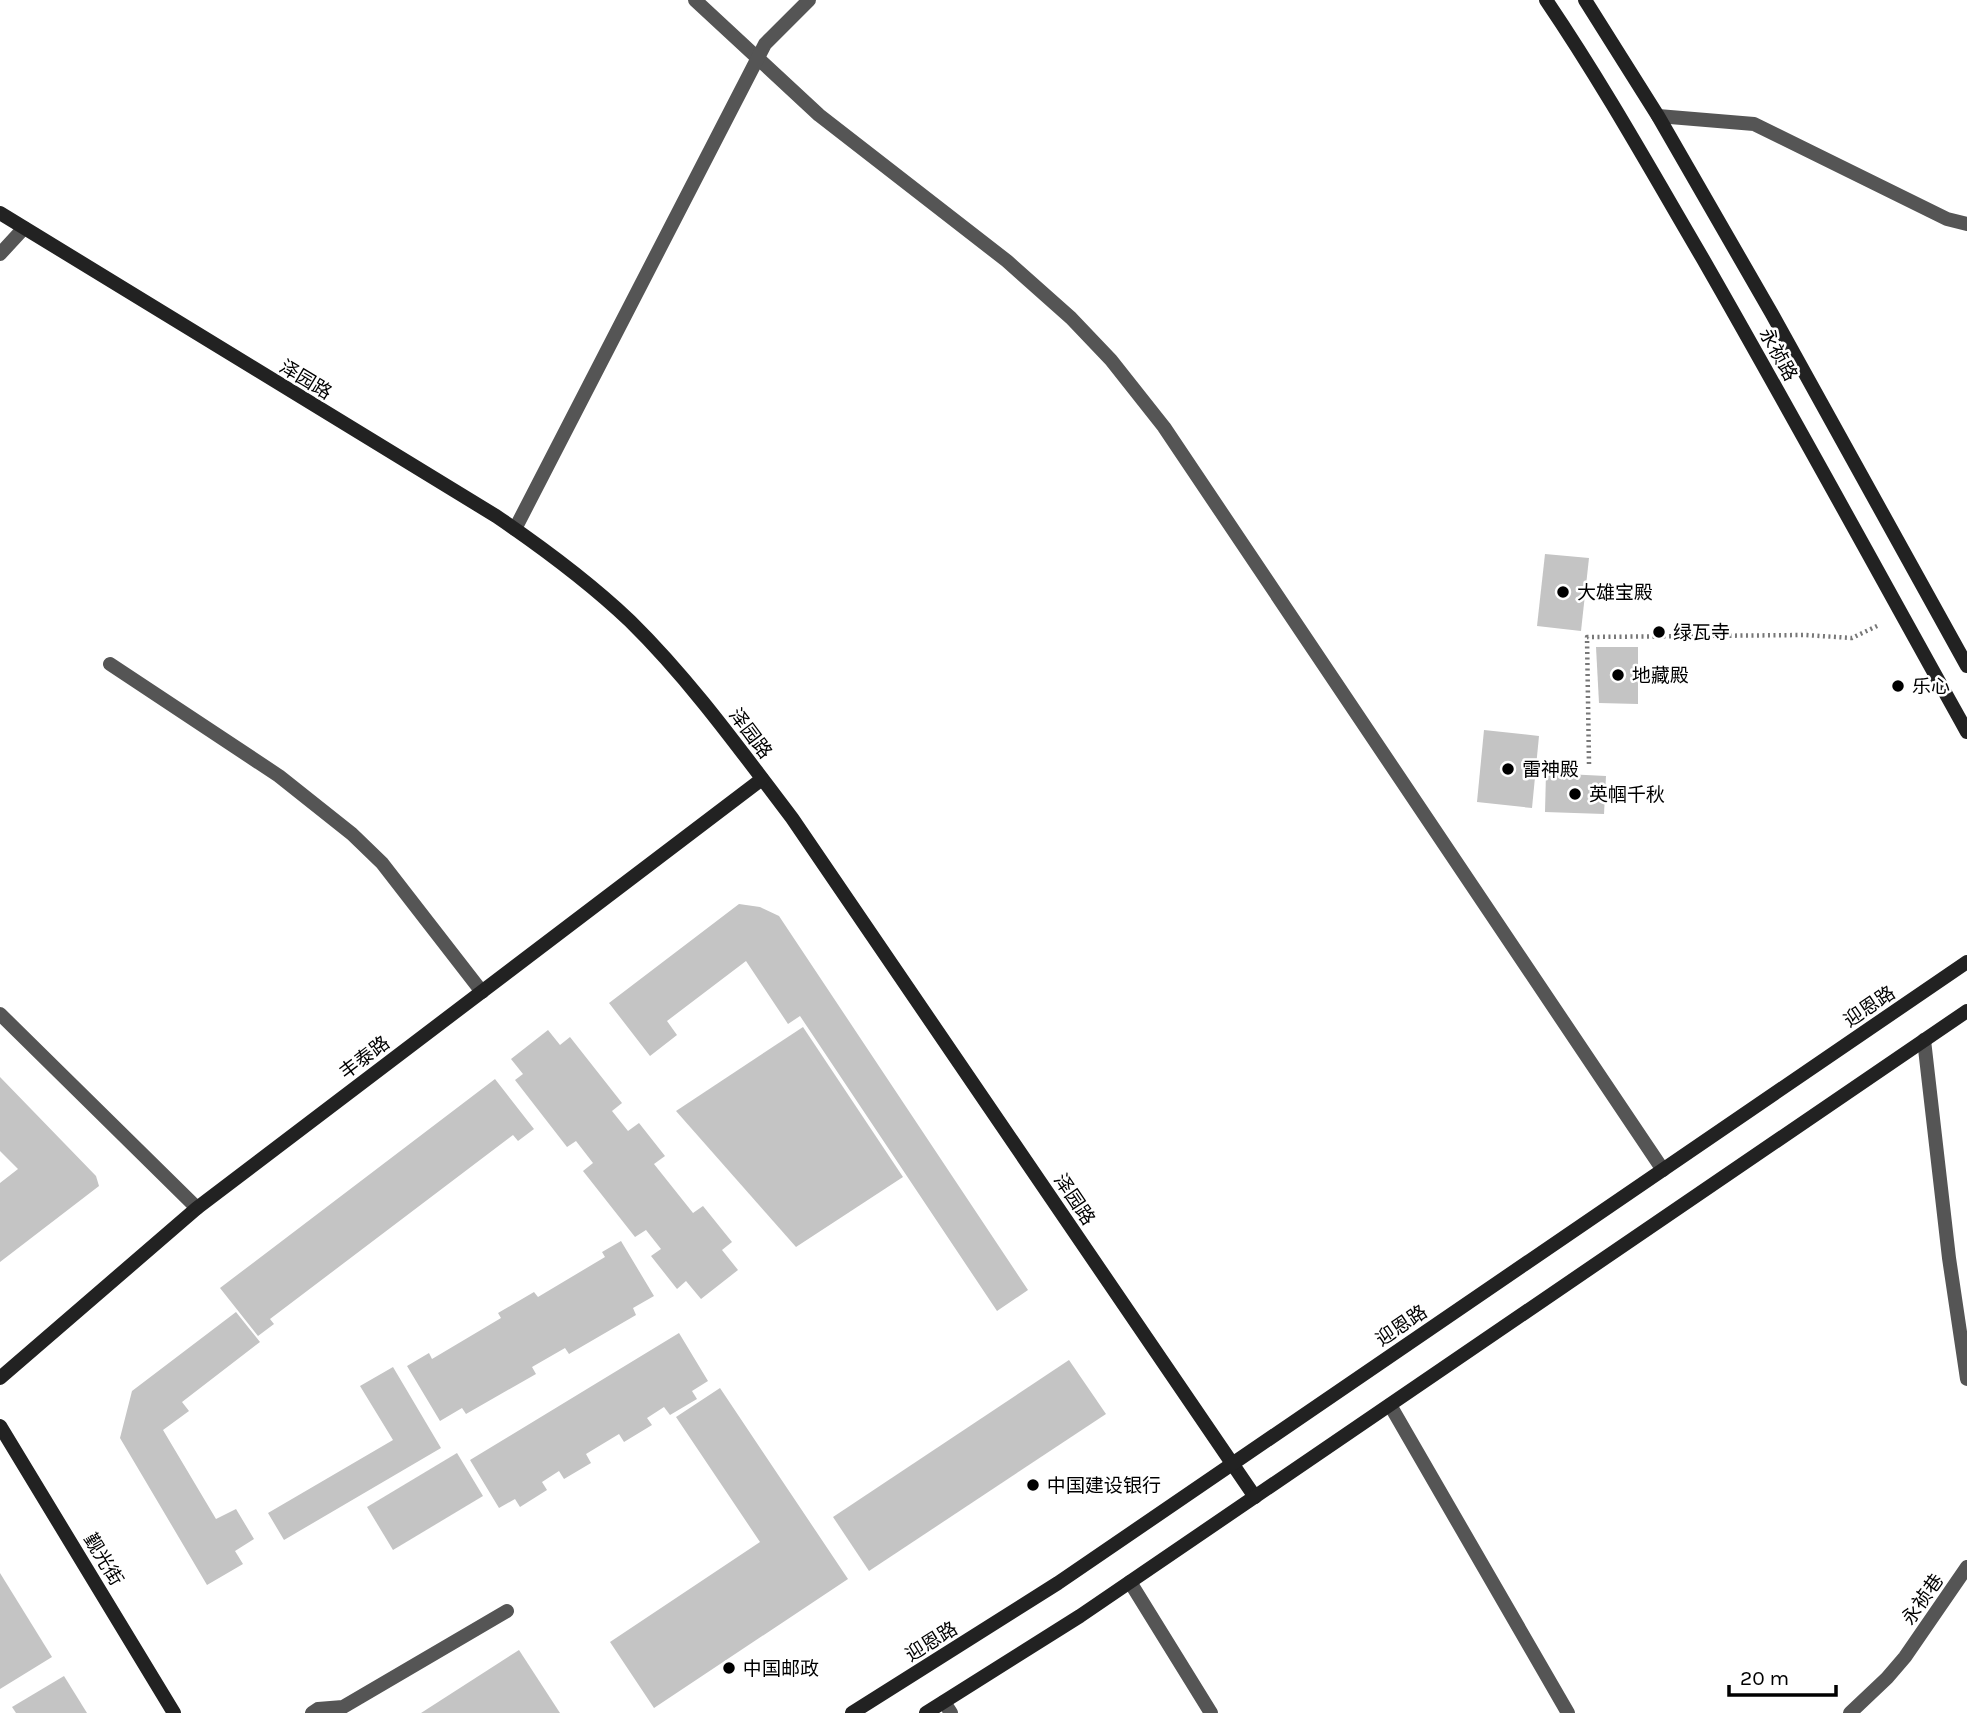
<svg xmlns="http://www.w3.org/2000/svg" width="1967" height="1713" font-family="Karla,'Noto Sans SC',sans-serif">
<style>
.building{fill:#c4c4c4}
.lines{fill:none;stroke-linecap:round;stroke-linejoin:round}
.path{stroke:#777;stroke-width:4.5;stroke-dasharray:2 3.5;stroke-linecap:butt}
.lane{stroke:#555;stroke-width:14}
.street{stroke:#555;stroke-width:14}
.secondary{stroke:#222;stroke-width:14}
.poi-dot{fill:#000;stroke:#fff;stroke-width:2.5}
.labels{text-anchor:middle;stroke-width:5;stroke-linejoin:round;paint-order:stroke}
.street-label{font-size:19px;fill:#000;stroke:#fff}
.poi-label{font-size:19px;fill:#000;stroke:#fff;text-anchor:start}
</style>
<rect width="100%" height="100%" fill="#fff"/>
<g class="building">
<polygon points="1545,554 1589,558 1581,631 1537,626"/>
<polygon points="1596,647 1638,647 1638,704 1599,703"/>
<polygon points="1484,730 1539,736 1532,808 1477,802"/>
<polygon points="1546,773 1606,776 1604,814 1545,812"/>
<polygon points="739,904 760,907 779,916 1028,1290 997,1311 800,1016 788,1024 746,961 667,1021 677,1035 650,1056 609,1003"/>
<polygon points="803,1027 903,1177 796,1247 676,1111"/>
<polygon points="548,1030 560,1045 570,1037 622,1103 612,1111 628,1131 639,1123 665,1156 654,1164 693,1213 703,1206 732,1242 722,1250 738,1270 701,1299 686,1281 677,1289 651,1256 661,1249 646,1230 635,1237 583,1171 593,1163 576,1141 567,1147 515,1080 523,1074 511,1059"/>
<polygon points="0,1077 96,1176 99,1186 0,1262 0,1183 18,1169 0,1151"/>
<polygon points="495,1079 534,1129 518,1141 513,1135 270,1319 274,1324 258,1336 220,1288"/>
<polygon points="621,1241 654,1296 633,1308 636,1315 569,1354 565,1348 532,1367 536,1374 466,1414 462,1408 440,1421 407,1366 429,1353 432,1359 501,1318 498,1313 534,1292 538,1297 605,1257 602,1252"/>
<polygon points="236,1312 260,1342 182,1402 189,1411 163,1430 216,1519 236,1509 254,1539 235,1551 243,1564 207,1585 120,1438 132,1391"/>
<polygon points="679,1333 708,1381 692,1391 697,1399 670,1415 664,1407 647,1418 652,1425 624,1442 619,1434 586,1454 591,1463 564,1479 559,1471 542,1482 547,1490 520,1507 515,1499 499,1508 470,1460"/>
<polygon points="1069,1360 1106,1414 869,1571 833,1517"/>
<polygon points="393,1367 441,1448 284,1540 268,1513 393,1440 360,1386"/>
<polygon points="720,1388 848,1579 654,1708 610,1642 760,1542 676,1417"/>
<polygon points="457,1453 483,1496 393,1550 367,1507"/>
<polygon points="0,1573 52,1657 0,1689"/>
<polygon points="519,1650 560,1713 421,1713"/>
<polygon points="64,1676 87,1713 16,1713 12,1707"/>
</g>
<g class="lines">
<polyline class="path" points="1589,764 1587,637 1805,635 1852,638 1879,625"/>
<g class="lane">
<polyline points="110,664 279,776 352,834 382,863 482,992"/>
<polyline points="1130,1582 1211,1713"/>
<polyline points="944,1702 951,1713"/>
<polyline points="312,1713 318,1709 343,1707 507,1611"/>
</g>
<g class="street">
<polyline points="695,0 819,115 1007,261 1071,318 1111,360 1164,427 1663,1170"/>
<polyline points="1658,116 1754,124 1947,219 1967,224"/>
<polyline points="0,254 24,228"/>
<polyline points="515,529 765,44 809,0"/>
<polyline points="0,1014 197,1208"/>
<polyline points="1924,1040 1949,1258 1967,1379"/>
<polyline points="1390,1405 1568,1713"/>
<polyline points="1850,1713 1887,1678 1905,1657 1967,1567"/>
</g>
<g class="secondary">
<path d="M1546,0C1603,84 1652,172 1703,259C1793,416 1879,574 1967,732"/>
<polyline points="1585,0 1658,116 1772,314 1967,666"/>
<path d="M0,213L496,516C543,548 589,582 630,621C691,681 741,751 792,818L1255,1497"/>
<polyline points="0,1378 197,1208 762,779"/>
<polyline points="0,1426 174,1713"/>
<polyline points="852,1713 1058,1583 1967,962"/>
<polyline points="926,1713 1080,1616 1967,1011"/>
</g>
</g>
<g class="poi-dot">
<circle cx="1563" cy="592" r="7"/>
<circle cx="1659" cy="632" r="7"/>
<circle cx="1618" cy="675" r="7"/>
<circle cx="1898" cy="686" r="7"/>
<circle cx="1508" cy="769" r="7"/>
<circle cx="1575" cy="794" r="7"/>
<circle cx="1033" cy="1485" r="7"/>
<circle cx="729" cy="1668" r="7"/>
</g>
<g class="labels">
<g class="street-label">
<text transform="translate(1779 354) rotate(61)" y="7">永祯路</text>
<text transform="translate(306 379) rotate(31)" y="7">泽园路</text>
<text transform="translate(751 733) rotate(53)" y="7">泽园路</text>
<text transform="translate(1869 1006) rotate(-34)" y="7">迎恩路</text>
<text transform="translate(364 1057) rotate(-37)" y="7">丰泰路</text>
<text transform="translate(1075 1199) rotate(56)" y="7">泽园路</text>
<text transform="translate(1401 1325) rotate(-34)" y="7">迎恩路</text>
<text transform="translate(104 1559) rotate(59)" y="7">觐光街</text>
<text transform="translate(1922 1599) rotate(-55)" y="7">永祯巷</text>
<text transform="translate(931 1641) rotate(-32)" y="7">迎恩路</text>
</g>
<g class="poi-label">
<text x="1577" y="599">大雄宝殿</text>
<text x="1673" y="639">绿瓦寺</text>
<text x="1632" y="682">地藏殿</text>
<text x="1912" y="693">乐心</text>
<text x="1522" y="776">雷神殿</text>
<text x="1589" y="801">英帼千秋</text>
<text x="1047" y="1492">中国建设银行</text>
<text x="743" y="1675">中国邮政</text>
</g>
</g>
<path d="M1729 1685v10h107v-10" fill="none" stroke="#000000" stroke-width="3.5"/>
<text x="1740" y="1685" font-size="21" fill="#000000" stroke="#ffffff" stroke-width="5" paint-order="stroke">20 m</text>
</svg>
